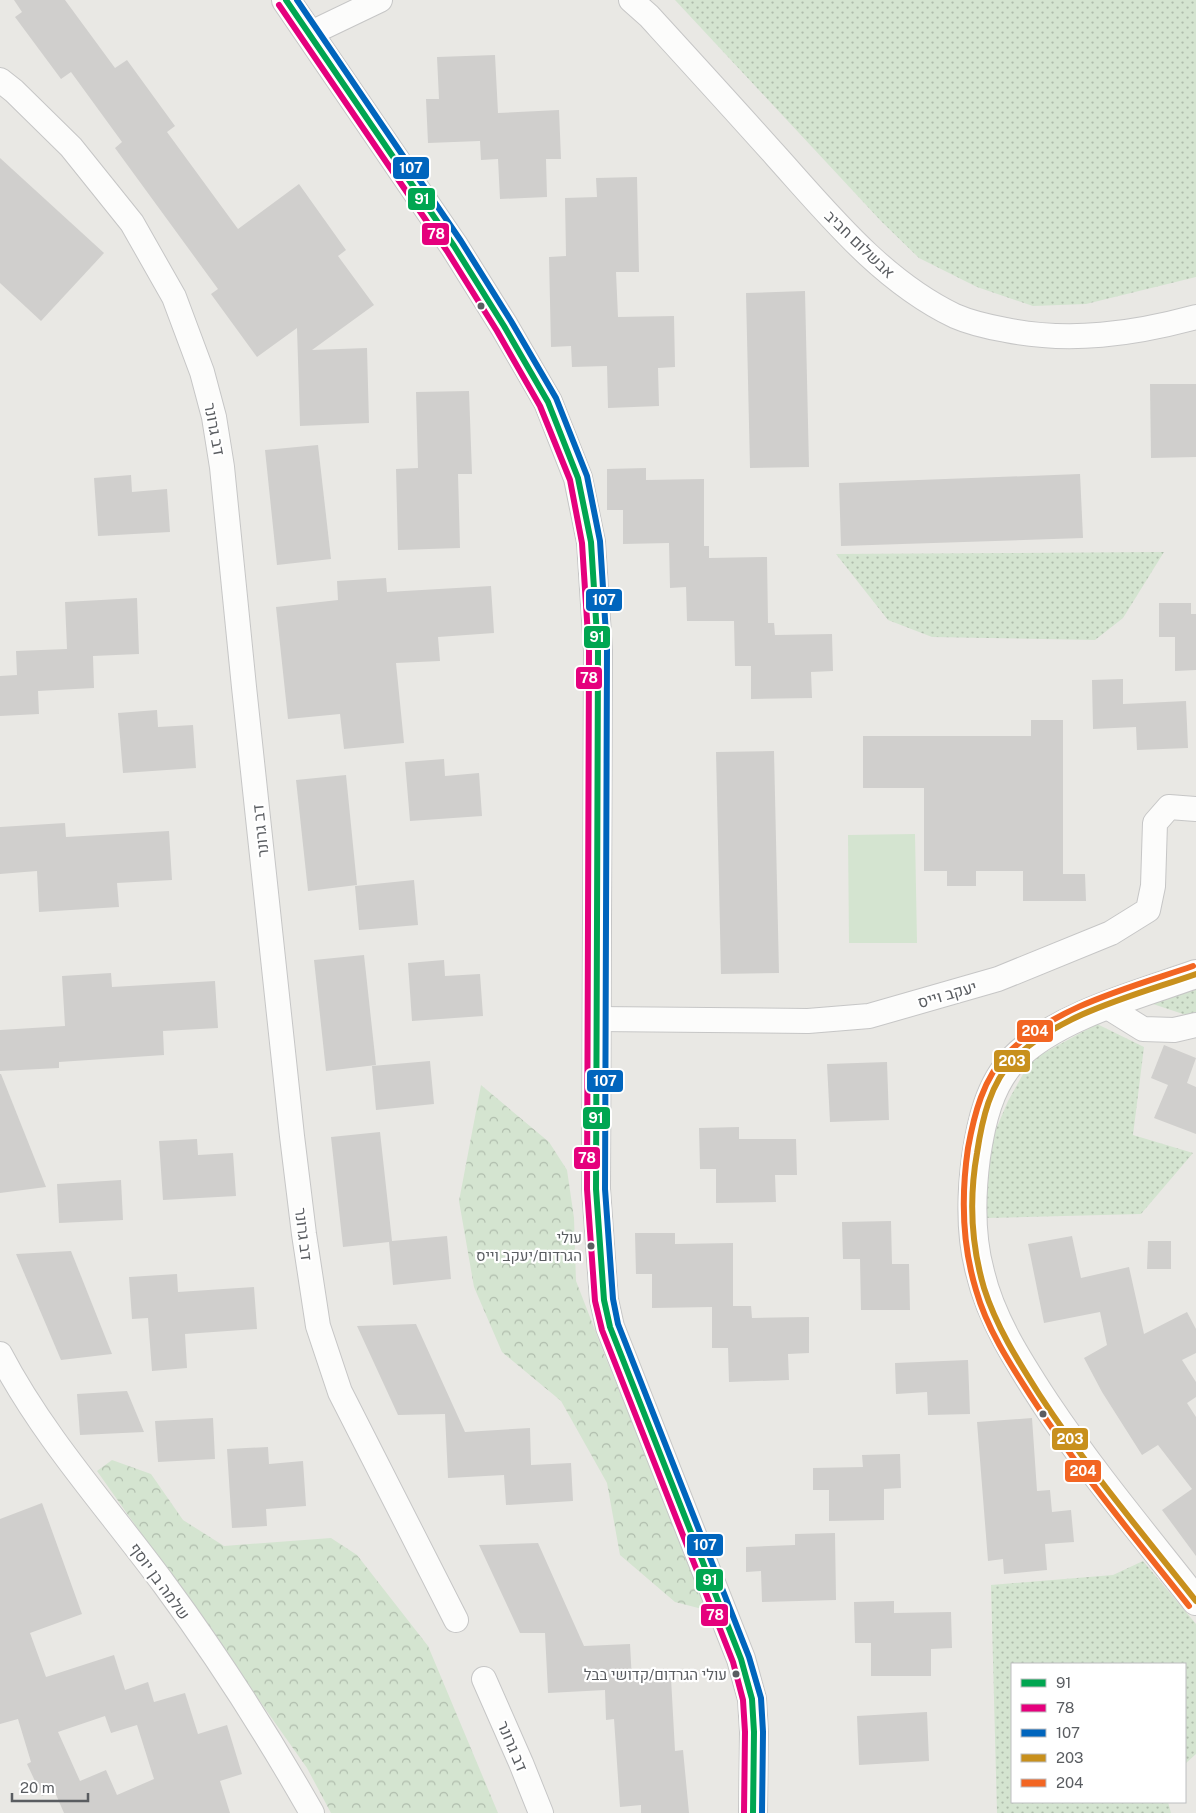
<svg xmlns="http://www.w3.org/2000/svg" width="1196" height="1813" font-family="'Public Sans',Heebo,sans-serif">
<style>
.grass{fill:url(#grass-dots)}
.forest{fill:url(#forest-crowns)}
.pitch{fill:#d4e4d0}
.building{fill:#d0cfcd;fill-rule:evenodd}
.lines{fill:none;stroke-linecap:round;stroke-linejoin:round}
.minor-casing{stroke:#c6c6c6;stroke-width:26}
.tertiary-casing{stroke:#c6c6c6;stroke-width:30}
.minor{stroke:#fcfcfb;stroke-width:24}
.tertiary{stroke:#fcfcfb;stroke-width:28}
.bus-1-casing{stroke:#fff;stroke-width:10}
.bus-2-casing{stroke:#fff;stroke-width:10}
.bus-3-casing{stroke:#fff;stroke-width:10}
.bus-4-casing{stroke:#fff;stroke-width:10}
.bus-5-casing{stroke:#fff;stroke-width:10}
.bus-1{stroke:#00a651;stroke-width:6}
.bus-2{stroke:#e5007d;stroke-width:6}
.bus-3{stroke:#0065bd;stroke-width:6}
.bus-4{stroke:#c8901d;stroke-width:6}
.bus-5{stroke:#f26522;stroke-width:6}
.bus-dot{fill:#5a5d61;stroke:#fff;stroke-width:2}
.labels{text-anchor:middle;stroke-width:4.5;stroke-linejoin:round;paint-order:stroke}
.bus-label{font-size:15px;fill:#5a5d61;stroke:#fff;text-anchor:end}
.street-label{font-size:16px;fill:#5a5d61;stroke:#fff}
.line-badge{stroke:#fff;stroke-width:2}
.badge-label{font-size:14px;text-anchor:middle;font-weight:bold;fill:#fff}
</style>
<defs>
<pattern id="grass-dots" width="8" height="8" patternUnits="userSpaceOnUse" patternTransform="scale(1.25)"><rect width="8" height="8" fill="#d4e4d0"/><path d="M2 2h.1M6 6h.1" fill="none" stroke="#afbcac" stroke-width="1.8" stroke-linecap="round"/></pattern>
<pattern id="forest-crowns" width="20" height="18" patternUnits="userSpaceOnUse" patternTransform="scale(1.25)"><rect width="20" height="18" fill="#d4e4d0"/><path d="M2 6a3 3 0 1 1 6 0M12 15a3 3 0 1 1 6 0" fill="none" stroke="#afbcac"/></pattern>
</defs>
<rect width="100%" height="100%" fill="#e9e8e4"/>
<g class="grass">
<polygon points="675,0 1196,0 1196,277 1086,304 1033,306 977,287 919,258 881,221"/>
<polygon points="1164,552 1123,618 1095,640 932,637 888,620 836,554"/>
<polygon points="1196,989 1196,1012 1186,1015 1153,1004"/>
<polygon points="1097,1024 1144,1047 1133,1135 1193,1153 1141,1214 985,1218 986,1153 1008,1101 1031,1060"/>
<polygon points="1143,1561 1196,1624 1196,1754 1185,1764 1185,1664 1012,1664 1012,1802 1168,1802 1171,1813 997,1813 991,1585 1113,1575"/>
</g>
<g class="forest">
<polygon points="481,1085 549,1142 567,1170 574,1218 576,1281 605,1356 710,1611 675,1602 620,1555 607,1483 561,1401 502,1352 474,1287 459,1201"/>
<polygon points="112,1460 151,1474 183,1520 224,1546 331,1538 357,1555 428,1646 498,1813 331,1813 307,1768 97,1471"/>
</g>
<polygon class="pitch" points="915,834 917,943 849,943 848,835"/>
<g class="building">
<polygon points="14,0 65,0 115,68 127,60 175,126 167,132 238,229 299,184 346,250 338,256 374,305 312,350 367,348 369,423 300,426 297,328 257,357 211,294 218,289 115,148 122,142 71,72 61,79 15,17 22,12"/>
<polygon points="495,55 498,113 559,110 561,159 546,159 547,197 500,199 498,159 481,160 480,141 428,143 426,99 439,99 437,57"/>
<polygon points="0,158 104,253 41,321 0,283"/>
<polygon points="637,177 639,272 616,272 618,317 674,316 675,367 658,368 659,406 608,408 607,366 572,367 571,346 551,347 549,257 566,256 565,198 597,197 596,178"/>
<polygon points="805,291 809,467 750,468 746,293"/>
<polygon points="1150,384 1196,384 1196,457 1151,458"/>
<polygon points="469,391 472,474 458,474 460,548 398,550 396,469 418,468 416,392"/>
<polygon points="318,445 331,559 277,565 265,450"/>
<polygon points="646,468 646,480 704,479 704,546 709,546 709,558 767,557 768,623 774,623 775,635 832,634 833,671 811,672 812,698 751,699 751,666 735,666 734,621 687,621 686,587 670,588 669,543 623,544 623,510 607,510 607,469"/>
<polygon points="1080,474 1083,538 841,546 839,483"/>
<polygon points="131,475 132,492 167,489 170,532 98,536 94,478"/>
<polygon points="386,578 387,592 491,586 494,633 438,637 440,661 396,663 404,743 344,749 340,714 288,719 276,607 338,600 337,581"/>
<polygon points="137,598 139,654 93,656 94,688 38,691 39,714 0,716 0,676 17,675 16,651 67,649 65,602"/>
<polygon points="1159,603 1191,603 1191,614 1196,614 1196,670 1175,671 1175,637 1159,637"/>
<polygon points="1123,679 1123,704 1186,701 1188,748 1137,750 1136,727 1093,729 1092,680"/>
<polygon points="157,710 158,727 193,725 196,768 123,773 118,713"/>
<polygon points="1031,720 1063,720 1063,874 1085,874 1086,901 1023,901 1023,871 976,871 976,886 947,886 947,871 924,871 924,788 863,788 863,736 1031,736"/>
<polygon points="774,751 779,973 721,974 716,752"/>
<polygon points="444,759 445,776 479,773 482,816 410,821 405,762"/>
<polygon points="346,775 357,885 308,891 296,780"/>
<polygon points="65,823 66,837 169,831 172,880 117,883 119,907 39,912 37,871 0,874 0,827"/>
<polygon points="414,880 418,925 359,930 355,886"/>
<polygon points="364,955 376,1065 326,1071 314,960"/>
<polygon points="444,960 445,976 480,974 483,1016 412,1021 408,963"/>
<polygon points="111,973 112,987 215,981 218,1028 163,1031 164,1055 59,1062 59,1068 0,1071 0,1030 65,1026 62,976"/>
<polygon points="1164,1045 1196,1058 1187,1083 1196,1087 1196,1134 1154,1118 1168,1085 1151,1078"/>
<polygon points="430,1061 434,1104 376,1110 372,1066"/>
<polygon points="887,1062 889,1120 830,1122 827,1064"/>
<polygon points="0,1074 1,1074 46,1187 0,1193"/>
<polygon points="739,1127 739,1139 796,1139 797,1175 775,1175 776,1202 716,1203 716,1169 700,1169 699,1128"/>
<polygon points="380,1132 392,1241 447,1236 451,1279 393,1285 389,1242 343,1247 331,1137"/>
<polygon points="197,1139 198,1155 233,1153 236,1196 163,1200 159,1141"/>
<polygon points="121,1180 123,1220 59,1223 57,1184"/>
<polygon points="891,1221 892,1264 909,1264 910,1310 861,1310 860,1259 843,1259 842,1222"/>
<polygon points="635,1233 675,1233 675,1244 733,1243 733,1306 751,1306 752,1318 809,1317 809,1353 788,1354 789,1380 729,1382 728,1348 712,1348 712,1307 652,1308 652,1274 636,1274"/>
<polygon points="1072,1236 1081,1278 1129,1267 1144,1334 1187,1312 1196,1329 1196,1353 1182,1360 1196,1382 1196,1397 1187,1403 1196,1417 1196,1556 1162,1510 1192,1489 1158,1445 1142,1455 1102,1392 1084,1358 1107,1345 1100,1312 1044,1323 1028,1244"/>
<polygon points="1148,1241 1171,1241 1171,1269 1147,1269"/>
<polygon points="71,1251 112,1354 61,1360 16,1254"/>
<polygon points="177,1274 178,1292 254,1287 257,1329 185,1334 187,1368 152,1371 148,1318 132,1319 129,1277"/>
<polygon points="416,1324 465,1432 530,1428 531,1465 571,1463 573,1501 506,1505 504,1475 448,1478 445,1414 398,1415 357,1326"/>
<polygon points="968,1360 970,1414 928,1415 927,1392 896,1394 895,1363"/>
<polygon points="127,1391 144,1432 80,1435 77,1394"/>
<polygon points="213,1418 215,1459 158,1462 155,1421"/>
<polygon points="1032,1418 1037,1491 1050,1490 1052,1512 1071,1510 1074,1542 1045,1544 1047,1570 1004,1574 1003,1559 988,1561 977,1422"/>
<polygon points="268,1447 269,1464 303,1461 306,1506 266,1509 267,1526 232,1528 227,1449"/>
<polygon points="900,1454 901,1488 884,1489 884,1520 829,1521 829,1490 813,1490 813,1468 863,1467 862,1455"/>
<path d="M42,1503L82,1614L30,1633L46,1677L114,1655L125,1690L148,1682L154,1702L185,1693L198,1734L227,1725L242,1774L220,1781L230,1813H64L54,1790L42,1796L27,1764L31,1762L18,1719L0,1724V1519ZM105,1716L111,1733L137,1725L154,1779L117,1795L106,1770L80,1781L58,1732Z"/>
<polygon points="835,1533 836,1600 762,1602 761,1571 746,1572 746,1547 795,1545 795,1534"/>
<polygon points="538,1543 584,1646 630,1644 632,1681 671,1678 675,1751 683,1750 689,1813 641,1813 641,1805 620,1807 614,1719 606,1720 605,1690 548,1693 545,1633 520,1633 479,1545"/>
<polygon points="894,1601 894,1613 951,1612 952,1648 931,1649 931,1676 871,1676 871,1643 855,1643 854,1602"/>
<polygon points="927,1712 929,1761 859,1765 857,1716"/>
</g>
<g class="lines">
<g class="minor-casing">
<g id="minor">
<path d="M631,0L649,16C691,62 734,109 776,156C829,215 882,281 955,316C971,323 989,327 1006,330C1070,343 1133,334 1196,317"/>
<polyline points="309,34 380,0"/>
<polyline points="0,80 14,91 71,147 132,223 174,297 202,372 214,417 222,467 244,687 292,1136 304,1234 318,1326 340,1392 456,1620"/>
<polyline points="1106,1006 1143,1029 1174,1030 1196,1025"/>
<polyline points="597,1019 808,1021 869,1016 998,979 1111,933 1148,910 1153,886 1155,823 1169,807 1196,809"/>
<path d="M0,1354C44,1438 108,1508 164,1584C218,1657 267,1734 312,1813"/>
<polyline points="484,1679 521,1763 541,1813"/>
</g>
</g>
<g class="tertiary-casing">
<g id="tertiary">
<polyline points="286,0 454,246 504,326 548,402 578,478 591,542 598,651 596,1189 604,1300 610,1327 741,1659 752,1699 754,1732 753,1813"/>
<path d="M1196,974C1140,994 1056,1016 1014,1059C989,1085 981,1123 976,1157C971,1195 970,1235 980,1272C991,1320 1020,1364 1046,1404C1092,1473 1145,1536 1196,1601"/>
</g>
</g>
<use href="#minor" class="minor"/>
<use href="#tertiary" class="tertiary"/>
<g class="bus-1-casing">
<polyline id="bus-1" points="286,0 454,246 504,326 548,402 578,478 591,542 598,651 596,1189 604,1300 610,1327 741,1659 752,1699 754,1732 753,1813"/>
</g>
<g class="bus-2-casing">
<polyline id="bus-2" points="279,5 447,251 497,331 540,406 570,480 582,543 589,651 587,1189 595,1301 602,1330 733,1662 743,1700 745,1732 744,1813"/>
</g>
<g class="bus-3-casing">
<polyline id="bus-3" points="297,0 461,241 511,321 556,398 587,476 600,541 607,650 605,1189 613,1299 618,1324 749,1657 761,1698 763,1732 762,1813"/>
</g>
<g class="bus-4-casing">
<path id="bus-4" d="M1196,974C1136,995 1060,1013 1014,1059C990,1083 982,1120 977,1153C969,1198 971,1244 984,1288C996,1326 1018,1361 1039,1394C1086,1466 1142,1533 1196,1601"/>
</g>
<g class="bus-5-casing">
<path id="bus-5" d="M1189,1606C1135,1538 1079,1471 1032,1398C1010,1364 987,1329 976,1290C962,1244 961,1196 968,1148C974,1115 983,1078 1008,1053C1055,1006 1132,987 1193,966"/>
</g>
<use href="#bus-1" class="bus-1"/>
<use href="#bus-2" class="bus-2"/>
<use href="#bus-3" class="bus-3"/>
<use href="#bus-4" class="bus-4"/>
<use href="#bus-5" class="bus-5"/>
</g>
<g class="bus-dot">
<circle cx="481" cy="306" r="4.5"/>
<circle cx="591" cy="1246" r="4.5"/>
<circle cx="1043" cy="1414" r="4.5"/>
<circle cx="736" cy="1674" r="4.5"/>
</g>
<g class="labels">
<g class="bus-label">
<text x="582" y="1243">עולי<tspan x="582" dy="18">הגרדום/יעקב וייס</tspan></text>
<text x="727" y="1680">עולי הגרדום/קדושי בבל</text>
</g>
<g class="street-label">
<text transform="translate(860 244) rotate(44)" y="6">אבשלום חביב</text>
<text transform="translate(215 429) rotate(79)" y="6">דב גרונר</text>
<text transform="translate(260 831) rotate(-96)" y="6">דב גרונר</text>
<text transform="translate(947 994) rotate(-16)" y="6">יעקב וייס</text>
<text transform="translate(304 1234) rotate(83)" y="6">דב גרונר</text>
<text transform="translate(160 1581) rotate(54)" y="6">שלמה בן יוסף</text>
<text transform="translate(513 1746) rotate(67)" y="6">דב גרונר</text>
</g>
</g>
<g class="line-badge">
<rect x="392" y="156" width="38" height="24" rx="5" fill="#0065bd"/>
<rect x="407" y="187" width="29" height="24" rx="5" fill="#00a651"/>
<rect x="421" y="222" width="29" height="24" rx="5" fill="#e5007d"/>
<rect x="585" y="588" width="38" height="24" rx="5" fill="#0065bd"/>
<rect x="583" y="625" width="28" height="24" rx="5" fill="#00a651"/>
<rect x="575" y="666" width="28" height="24" rx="5" fill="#e5007d"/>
<rect x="1016" y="1019" width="38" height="24" rx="5" fill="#f26522"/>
<rect x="993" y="1049" width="38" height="24" rx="5" fill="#c8901d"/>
<rect x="586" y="1069" width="38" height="24" rx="5" fill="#0065bd"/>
<rect x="582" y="1106" width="29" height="24" rx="5" fill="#00a651"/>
<rect x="573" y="1146" width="28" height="24" rx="5" fill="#e5007d"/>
<rect x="1051" y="1427" width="38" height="24" rx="5" fill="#c8901d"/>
<rect x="1064" y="1459" width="38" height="24" rx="5" fill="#f26522"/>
<rect x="686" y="1533" width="38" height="24" rx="5" fill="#0065bd"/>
<rect x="695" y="1568" width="29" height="24" rx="5" fill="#00a651"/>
<rect x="700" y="1603" width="29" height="24" rx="5" fill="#e5007d"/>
</g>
<g class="badge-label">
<text x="411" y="173">107</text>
<text x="422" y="204">91</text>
<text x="436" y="239">78</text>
<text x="604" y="605">107</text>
<text x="597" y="642">91</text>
<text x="589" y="683">78</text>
<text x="1035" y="1036">204</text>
<text x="1012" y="1066">203</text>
<text x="605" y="1086">107</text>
<text x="596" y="1123">91</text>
<text x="587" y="1163">78</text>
<text x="1070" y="1444">203</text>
<text x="1083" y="1476">204</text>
<text x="705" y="1550">107</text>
<text x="710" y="1585">91</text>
<text x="715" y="1620">78</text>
</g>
<rect x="1011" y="1663" width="175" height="140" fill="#ffffff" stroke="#bdbec0"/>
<rect x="1021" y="1679" width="25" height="8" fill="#00a651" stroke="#bdbec0"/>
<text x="1056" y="1688" font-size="15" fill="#5a5d61">91</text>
<rect x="1021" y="1704" width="25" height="8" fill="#e5007d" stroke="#bdbec0"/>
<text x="1056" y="1713" font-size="15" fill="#5a5d61">78</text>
<rect x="1021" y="1729" width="25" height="8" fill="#0065bd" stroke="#bdbec0"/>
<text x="1056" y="1738" font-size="15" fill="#5a5d61">107</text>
<rect x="1021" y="1754" width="25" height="8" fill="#c8901d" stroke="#bdbec0"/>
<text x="1056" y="1763" font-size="15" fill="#5a5d61">203</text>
<rect x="1021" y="1779" width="25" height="8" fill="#f26522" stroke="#bdbec0"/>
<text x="1056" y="1788" font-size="15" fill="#5a5d61">204</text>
<path d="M12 1793v8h76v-8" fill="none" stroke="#5a5d61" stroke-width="2.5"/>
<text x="20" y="1793" font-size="15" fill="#5a5d61" stroke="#ffffff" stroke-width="4" paint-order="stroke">20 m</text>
</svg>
